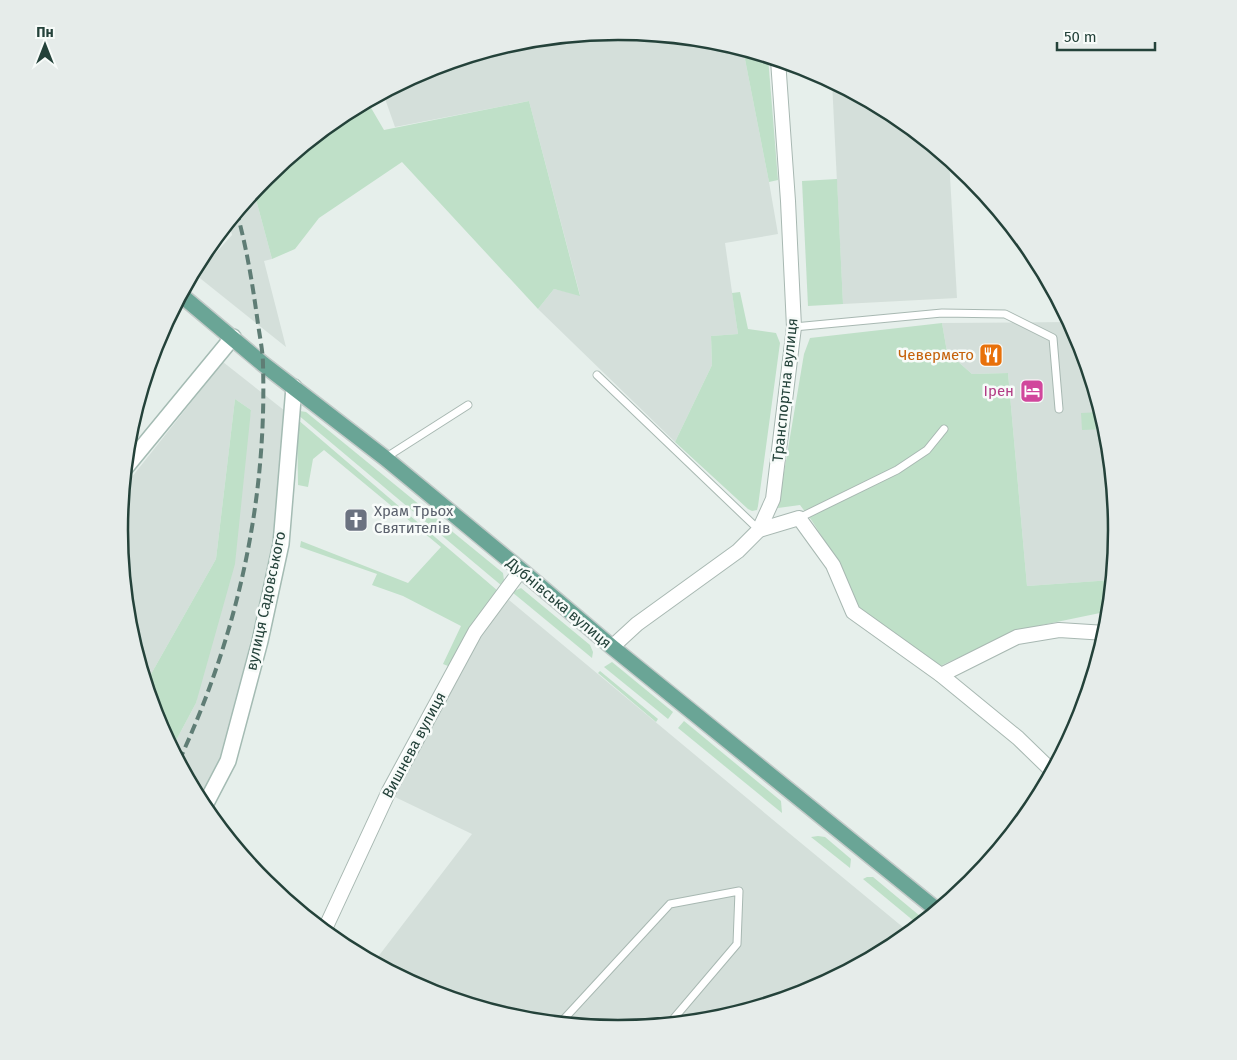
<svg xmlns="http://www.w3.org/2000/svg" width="1237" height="1060" font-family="'Fira Sans',sans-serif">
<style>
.built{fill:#d4dfda}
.green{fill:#bfe0c8}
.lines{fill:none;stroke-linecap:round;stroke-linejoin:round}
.lane-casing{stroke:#a8b8b2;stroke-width:9}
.street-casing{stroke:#a8b8b2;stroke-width:16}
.secondary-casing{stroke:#a4bbb3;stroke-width:18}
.primary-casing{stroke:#c2cac8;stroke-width:18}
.lane{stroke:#fff;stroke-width:7}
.street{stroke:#fff;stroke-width:14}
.secondary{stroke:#fff;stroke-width:15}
.primary{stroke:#6aa596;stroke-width:15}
.rail{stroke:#5f7d75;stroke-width:4;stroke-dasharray:10 5;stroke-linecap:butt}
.labels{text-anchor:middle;stroke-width:5;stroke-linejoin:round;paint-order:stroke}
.food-label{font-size:15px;fill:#c56008;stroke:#f7fbf9;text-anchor:end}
.street-label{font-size:15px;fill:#24423a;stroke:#f7fbf9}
.hotel-label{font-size:15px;fill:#b23c85;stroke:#f7fbf9;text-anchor:end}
.worship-label{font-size:15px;fill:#5b616d;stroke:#f7fbf9;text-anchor:start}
.rim{fill:none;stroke:#24423a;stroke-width:2.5}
</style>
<rect width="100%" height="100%" fill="#e6efeb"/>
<g class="built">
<polygon points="619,31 716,41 743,49 769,182 778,234 725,243 738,334 711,336 712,365 675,442 538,309 554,289 580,295 529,101 395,127 383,93 428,69 521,41"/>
<polygon points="832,81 896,115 949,159 957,298 843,304"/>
<polygon points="254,192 272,259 264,261 286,347 196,275 232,235 229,223"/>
<polygon points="1070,322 1079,339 1108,433 1117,530 1112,580 1027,586 1008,373 972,374 947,352 942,323"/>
<polygon points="223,362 285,411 274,544 222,758 200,799 172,748 196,703 251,410 235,399 216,559 146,683 129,627 120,530 124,487"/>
<polygon points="509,600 778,824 910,933 895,945 809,991 716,1019 619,1029 521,1019 427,991 374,962 472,834 395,797 479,638"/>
</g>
<g class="green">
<polygon points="743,49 768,57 778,180 769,182"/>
<polygon points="367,101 384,130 529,101 580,296 554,289 538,309 402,162 319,218 295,249 272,259 254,192 266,177 342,115"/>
<polygon points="837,179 843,304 808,306 802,181"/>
<polygon points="740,292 748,329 776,333 780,343 758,506 757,510 752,511 748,509 675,442 712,365 711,336 738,334 732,293"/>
<polygon points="942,323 947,352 972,374 1008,373 1027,586 1112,580 1109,614 1100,613 1018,630 938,667 858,610 840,565 812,521 800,505 778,508 804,354 810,338"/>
<polygon points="235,399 251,410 235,564 196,703 172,748 158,721 146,683 216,559"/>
<polygon points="300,411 306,412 503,573 504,580 502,586 297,414"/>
<polygon points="1101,412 1106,429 1082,430 1081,413"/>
<polygon points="297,419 498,591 470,629 448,666 443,664 461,626 403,596 372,585 377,574 300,547 301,541 408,583 441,547 324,450 313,459 308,487 298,485"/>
<polygon points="521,588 590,645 593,652 592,658 512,592"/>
<polygon points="612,662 673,712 668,719 604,667"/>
<polygon points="600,671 658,719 656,722 598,673"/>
<polygon points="684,721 781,801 782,813 678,728"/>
<polygon points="818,836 825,837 851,859 850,868 811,837"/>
<polygon points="867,877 873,877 920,916 915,922 863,879"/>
</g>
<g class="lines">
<g class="lane-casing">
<g id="lane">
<polyline points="794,327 942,313 1005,314 1053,338 1059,409"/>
<polyline points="597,375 759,530"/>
<polyline points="385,458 468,405"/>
<polyline points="799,518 897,470 927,450 944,429"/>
<polyline points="569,1024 563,1020 670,904 739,891 737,944 669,1024"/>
</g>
</g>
<g class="street-casing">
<g id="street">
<polyline points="759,530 799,518 833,565 853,612 941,675 1018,738 1052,771"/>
<polyline points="612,647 637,624 738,551 759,530 773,499 794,327 788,201 778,60"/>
<polyline points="941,675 1017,637 1059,630 1106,633"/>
<polyline points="324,931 389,791 475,632 521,570"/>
</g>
</g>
<g class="secondary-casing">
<g id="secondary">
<polyline points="126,467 233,337"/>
<polyline points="204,807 228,761 260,641 281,544 294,387"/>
</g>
</g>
<g class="primary-casing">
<polyline id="primary" points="181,295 263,364 385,458 521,570 612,647 937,910"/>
</g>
<use href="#lane" class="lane"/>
<use href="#street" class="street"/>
<use href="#secondary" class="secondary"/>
<use href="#primary" class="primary"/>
<path class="rail" d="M179,761C237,636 267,503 263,365C263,352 260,338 258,324C253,287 247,249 237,213"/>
</g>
<defs>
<g id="restaurant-square" transform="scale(1.25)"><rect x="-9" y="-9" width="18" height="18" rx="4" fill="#e8710a" stroke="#f7fbf9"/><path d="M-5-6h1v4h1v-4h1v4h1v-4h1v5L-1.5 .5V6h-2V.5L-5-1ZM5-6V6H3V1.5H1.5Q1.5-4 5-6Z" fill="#fff"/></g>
<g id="hotel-square" transform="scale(1.25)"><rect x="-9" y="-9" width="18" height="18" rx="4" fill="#d1479c" stroke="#f7fbf9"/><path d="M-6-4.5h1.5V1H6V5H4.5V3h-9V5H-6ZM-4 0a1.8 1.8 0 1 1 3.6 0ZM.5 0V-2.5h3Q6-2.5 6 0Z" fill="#fff"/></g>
<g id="church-square" transform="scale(1.25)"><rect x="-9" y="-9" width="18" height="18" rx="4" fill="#6b7280" stroke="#f7fbf9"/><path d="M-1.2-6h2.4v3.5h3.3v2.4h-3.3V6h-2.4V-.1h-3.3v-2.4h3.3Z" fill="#fff"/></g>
</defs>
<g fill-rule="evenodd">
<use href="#restaurant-square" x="991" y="355"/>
<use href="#hotel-square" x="1032" y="391"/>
<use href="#church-square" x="356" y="520"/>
</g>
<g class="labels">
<g class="food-label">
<text x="974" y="360">Чевермето</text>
</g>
<g class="street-label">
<text transform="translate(785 390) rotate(-84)" y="5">Транспортна вулиця</text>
<text transform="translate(266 601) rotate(-78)" y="5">вулиця Садовського</text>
<text transform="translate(559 603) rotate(40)" y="5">Дубнівська вулиця</text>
<text transform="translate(414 745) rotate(-62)" y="5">Вишнева вулиця</text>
</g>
<g class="hotel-label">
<text x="1014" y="396">Ірен</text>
</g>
<g class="worship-label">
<text x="374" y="516">Храм Трьох<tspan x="374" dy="17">Святителів</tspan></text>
</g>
</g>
<path d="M0 0H1237V1060H0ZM128 530a490 490 0 1 1 980 0a490 490 0 1 1-980 0Z" fill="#e6ecea" fill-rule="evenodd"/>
<path class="rim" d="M128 530a490 490 0 1 1 980 0a490 490 0 1 1-980 0Z"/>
<g transform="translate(45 45)" stroke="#f7fbf9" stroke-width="4" paint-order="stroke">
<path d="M0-4L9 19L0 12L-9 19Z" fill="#24423a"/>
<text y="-8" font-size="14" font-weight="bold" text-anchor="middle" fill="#24423a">Пн</text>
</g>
<path d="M1057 42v8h98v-8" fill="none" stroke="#24423a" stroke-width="2.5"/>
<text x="1064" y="42" font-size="15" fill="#24423a" stroke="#f7fbf9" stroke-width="4" paint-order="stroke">50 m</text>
</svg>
